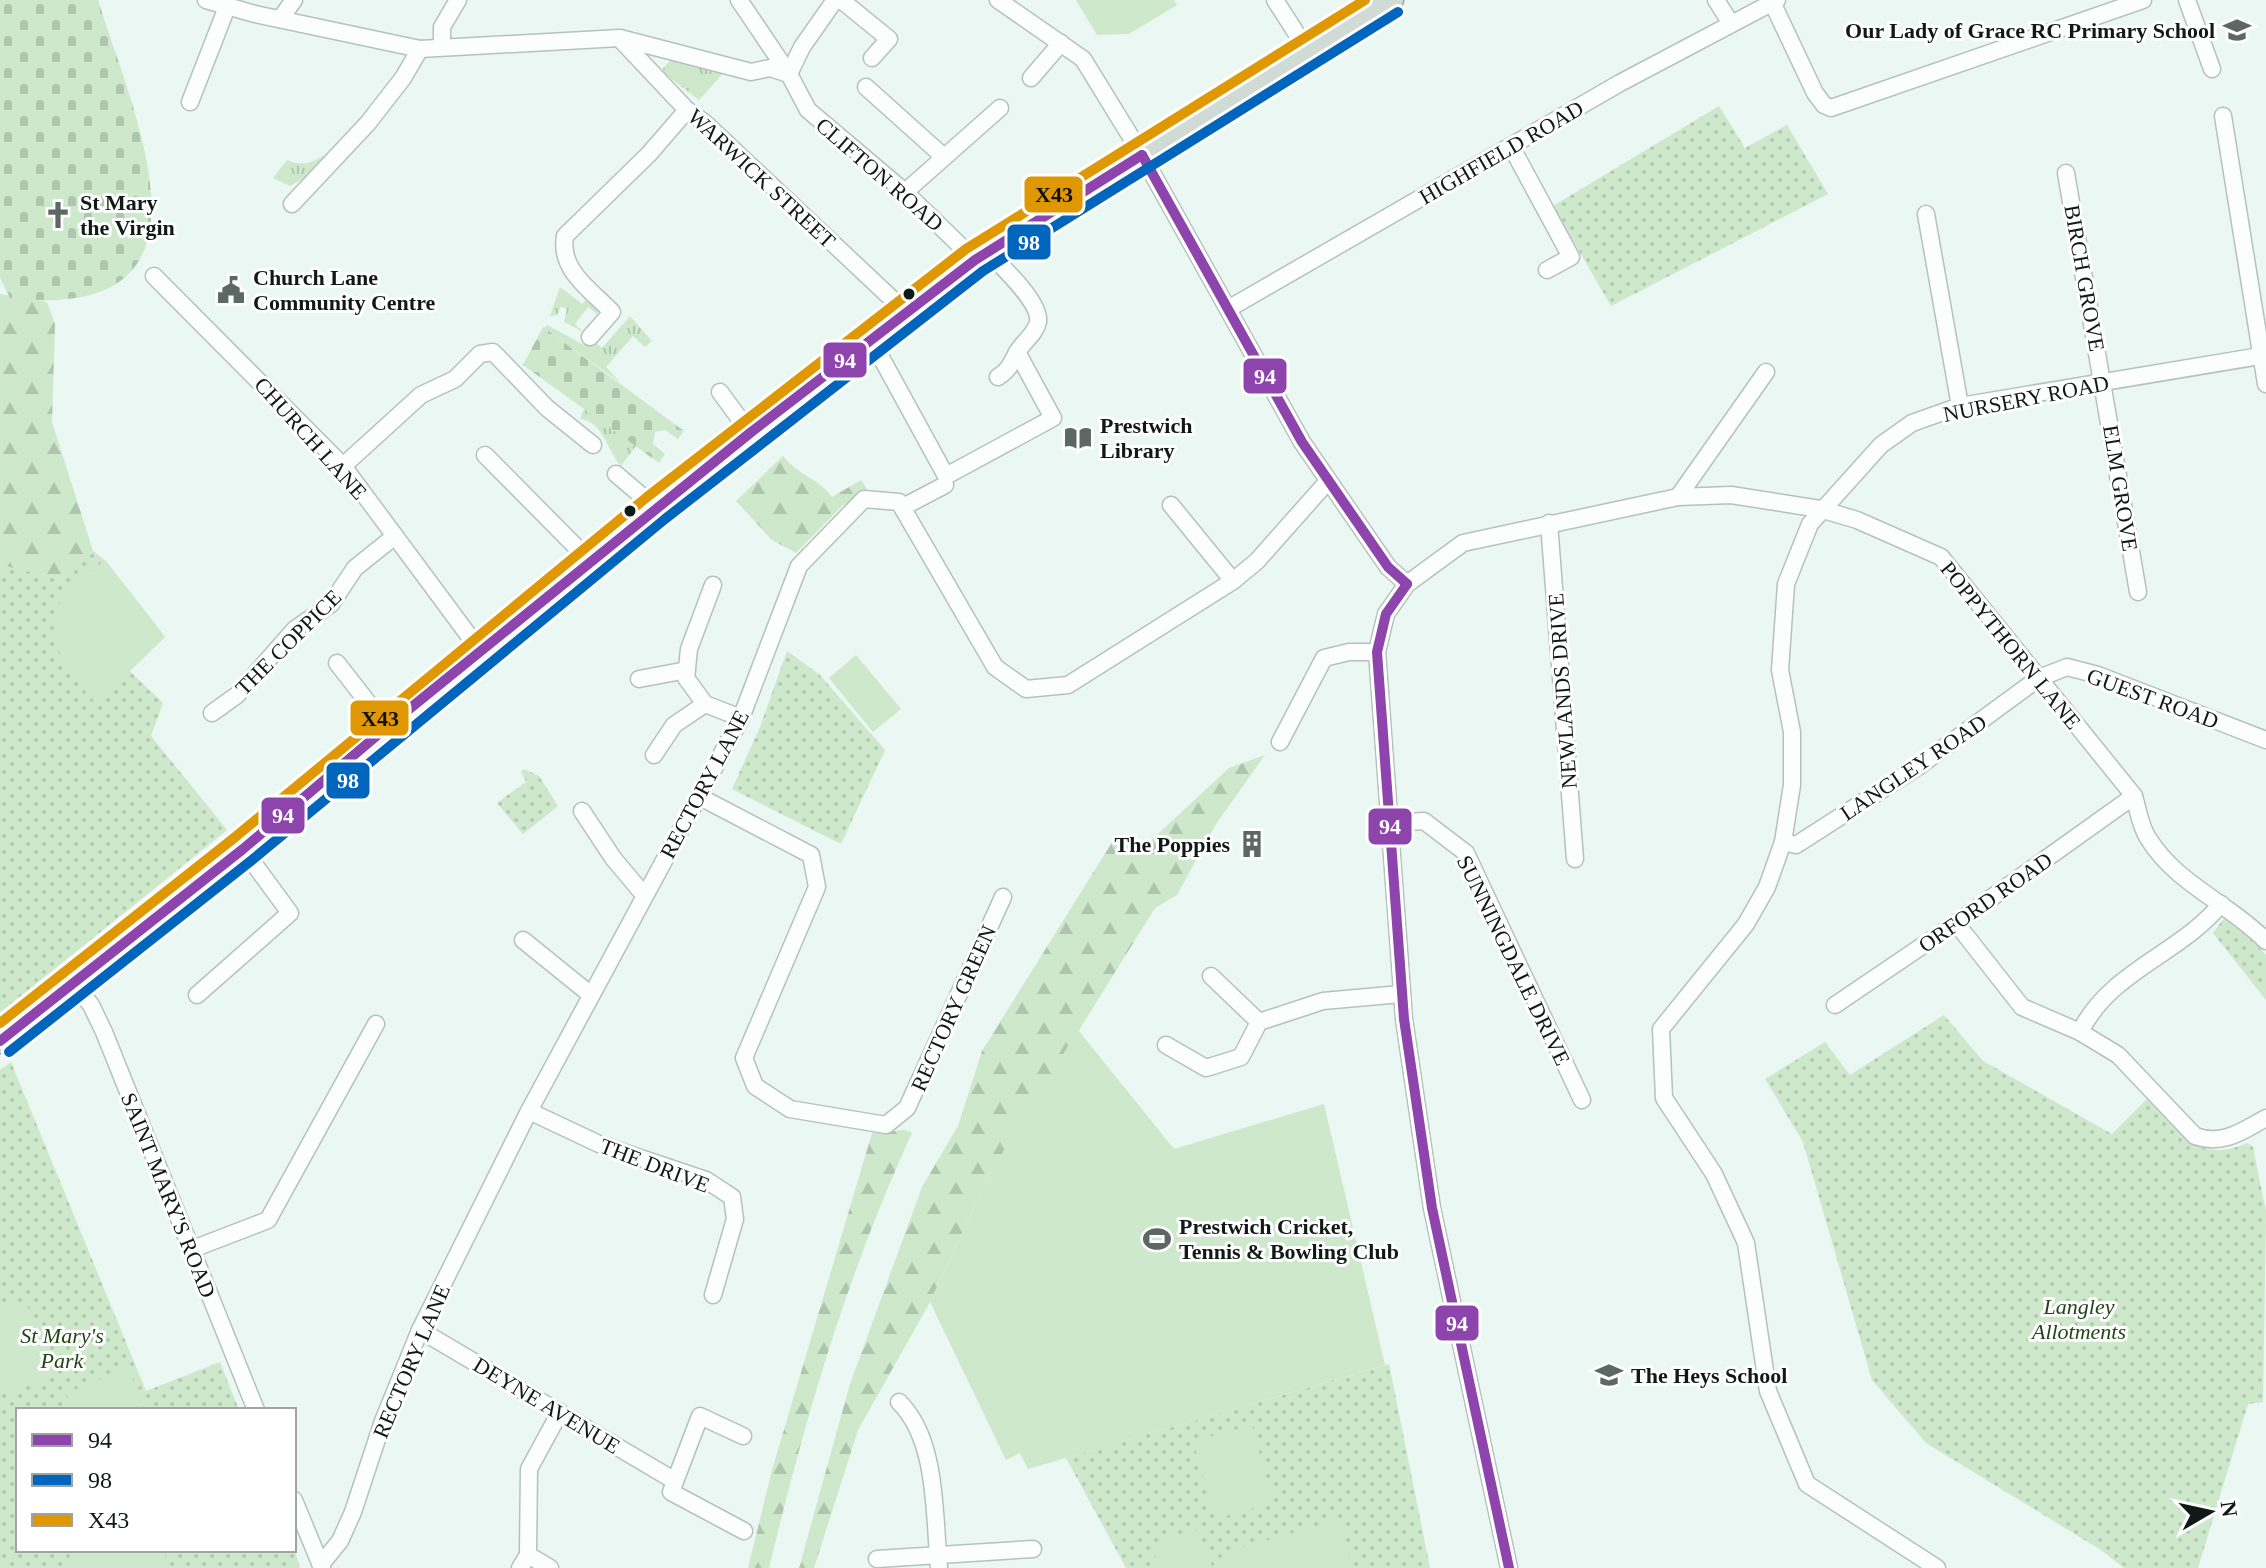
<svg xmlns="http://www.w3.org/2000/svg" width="2266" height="1568" font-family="'Times New Roman',serif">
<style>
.grass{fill:url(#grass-tufts)}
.forest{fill:url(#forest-firs)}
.cemetery{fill:url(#cemetery-stones)}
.park{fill:url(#park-dots)}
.pitch{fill:#cde8cb}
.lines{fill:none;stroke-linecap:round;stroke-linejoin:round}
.minor-casing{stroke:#b6c1be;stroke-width:19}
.highway-casing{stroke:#9ba9a3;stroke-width:27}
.minor{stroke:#fcfefd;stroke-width:16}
.highway{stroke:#d0dbd5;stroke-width:24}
.bus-1-casing{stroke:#fff;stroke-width:16}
.bus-2-casing{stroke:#fff;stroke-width:16}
.bus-3-casing{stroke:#fff;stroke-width:16}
.bus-1{stroke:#8e44ad;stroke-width:10}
.bus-2{stroke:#0065bd;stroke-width:10}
.bus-3{stroke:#e09802;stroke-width:10}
.bus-dot{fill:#111917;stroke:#fff;stroke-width:3}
.labels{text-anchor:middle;stroke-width:6;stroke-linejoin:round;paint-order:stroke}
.poi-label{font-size:22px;font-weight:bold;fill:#111917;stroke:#fff;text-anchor:start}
.street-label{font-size:22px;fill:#111917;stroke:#fff}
.park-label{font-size:22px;font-style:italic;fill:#204515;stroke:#fff}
.line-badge{stroke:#fff;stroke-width:3}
.badge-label{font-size:22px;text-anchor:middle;font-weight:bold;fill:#fff}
.pale-badge-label{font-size:22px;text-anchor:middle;font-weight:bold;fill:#111}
</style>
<defs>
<pattern id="grass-tufts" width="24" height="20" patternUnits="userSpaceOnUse" patternTransform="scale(2)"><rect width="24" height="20" fill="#cde8cb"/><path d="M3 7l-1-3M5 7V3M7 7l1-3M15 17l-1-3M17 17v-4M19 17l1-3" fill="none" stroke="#afc6ae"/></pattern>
<pattern id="forest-firs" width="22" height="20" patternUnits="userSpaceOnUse" patternTransform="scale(2)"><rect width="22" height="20" fill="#cde8cb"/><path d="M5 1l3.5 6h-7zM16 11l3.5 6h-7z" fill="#afc6ae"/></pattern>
<pattern id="cemetery-stones" width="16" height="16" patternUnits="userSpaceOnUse" patternTransform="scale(2)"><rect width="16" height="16" fill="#cde8cb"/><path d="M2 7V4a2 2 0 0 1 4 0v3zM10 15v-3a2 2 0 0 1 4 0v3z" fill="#afc6ae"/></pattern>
<pattern id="park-dots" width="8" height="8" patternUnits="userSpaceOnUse" patternTransform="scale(2)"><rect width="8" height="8" fill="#cde8cb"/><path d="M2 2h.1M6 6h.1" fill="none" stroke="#afc6ae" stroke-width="1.8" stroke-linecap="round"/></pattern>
</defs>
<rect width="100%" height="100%" fill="#eaf7f3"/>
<g class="grass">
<polygon points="671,60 727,69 699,100 664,73 663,68"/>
<path d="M338,146L309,176L290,186L273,178L287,160C308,170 321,157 338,146Z"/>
<polygon points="560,287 582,304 591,295 600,307 597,314 588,307 575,324 582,331 564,322 567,309 561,306 557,315 550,316"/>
<polygon points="630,316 652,341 645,347 633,336 606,367 621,383 544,328 547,325 584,345 594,341 602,348"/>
<path d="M584,409L636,446L621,466C608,452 603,421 580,419Z"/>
</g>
<g class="forest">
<polygon points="0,294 47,302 55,324 52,422 93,551 61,579 0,565"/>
<path d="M783,456C800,477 817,477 832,497L861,480L869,492L842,506L796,553L772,540L736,501Z"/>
<polygon points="1265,755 1216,824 1177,895 1155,908 989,1175 930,1302 858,1430 814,1568 799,1568 850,1384 922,1187 958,1126 982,1051 1116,836 1144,847 1229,768"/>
<path d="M905,1130L912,1133C846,1277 806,1415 769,1568H748L772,1470L872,1133Z"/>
</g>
<g class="cemetery">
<path d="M0,0H98C136,122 232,323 10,298L0,278Z"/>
<polygon points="543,327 684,431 678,439 665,430 655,432 653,444 665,454 659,463 523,365"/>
</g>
<g class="park">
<polygon points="1719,106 1745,148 1787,125 1828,194 1611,306 1553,206"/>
<polygon points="93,551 105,560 165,637 130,671 163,703 151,736 227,830 0,1013 0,565 61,579"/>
<polygon points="787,651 820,675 885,750 841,844 732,789 760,727"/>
<polygon points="524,769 539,776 558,806 523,834 497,803 526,782 521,772"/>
<polygon points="2225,917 2241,928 2266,955 2266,1000 2213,933"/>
<path d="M1944,1015L1983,1061L2112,1134L2147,1099C2179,1131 2197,1165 2247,1143L2253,1147L2266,1212L2263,1402L2248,1404L2198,1568H2124L2101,1550L1926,1443L1872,1380L1803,1142L1765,1079L1825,1042L1850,1075Z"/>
<polygon points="11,1062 146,1391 220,1362 239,1410 18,1410 18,1550 294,1550 294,1547 300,1568 0,1568 0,1070"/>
<polygon points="1389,1364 1430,1568 1126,1568 1066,1458"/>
</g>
<g class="pitch">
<polygon points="1076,0 1174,0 1177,5 1129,34 1097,35"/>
<path d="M105,560L165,637L95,702C68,673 35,631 67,592C77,580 93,570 105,560Z"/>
<polygon points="856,655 901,709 873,732 829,678"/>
<polygon points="1078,1030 1174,1149 1324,1104 1385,1365 1028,1469 1020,1453 1006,1460 930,1302 989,1175"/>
<polygon points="25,1300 56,1374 6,1395 0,1380 0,1310"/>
<polygon points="128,1367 141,1400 137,1402 143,1403 145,1410 73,1410 66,1393"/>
<polygon points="1252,1425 1273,1503 1215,1519 1193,1441"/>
<polygon points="1339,1520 1353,1568 1225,1568 1221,1553"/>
<polygon points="1198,1530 1213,1568 1160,1568 1150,1544"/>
<polygon points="68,1550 163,1550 170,1568 75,1568"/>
</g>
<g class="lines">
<g class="minor-casing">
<g id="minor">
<polyline points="206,0 255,14 420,49 620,38 751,72 770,68 789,74"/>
<polyline points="739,0 789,74 808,110 905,192 975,260"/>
<polyline points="841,0 889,39 872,58"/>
<polyline points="998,0 1083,59 1142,155 1302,442 1388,567 1407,584"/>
<polyline points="1275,0 1307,50"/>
<polyline points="1716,0 1730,22"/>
<polyline points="2187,0 2212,69"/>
<polyline points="1772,2 1815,93 1824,105 1831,108 2143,0"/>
<polyline points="280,19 294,0"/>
<polyline points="621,40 687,110 705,123 908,314"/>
<polyline points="442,47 442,27 458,0"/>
<polyline points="789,74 802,47 835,0"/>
<polyline points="1031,78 1061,43"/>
<polyline points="866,87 944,157"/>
<polyline points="190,102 227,7"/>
<polyline points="2223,116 2266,384"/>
<polyline points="1512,148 1571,257 1547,270"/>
<polyline points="2066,173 2138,592"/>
<polyline points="905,192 1000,108"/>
<polyline points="292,204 368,123 403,78 420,49"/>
<polyline points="1926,214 1960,406"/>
<path d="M987,251C1001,266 1041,302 1038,322C1036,332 1026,340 1020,348C1011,361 1012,368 998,377"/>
<polyline points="154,276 343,466 481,652"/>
<polyline points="1228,309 1620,83 1777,0"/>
<path d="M590,337L612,312C590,289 559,270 565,236L649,154L687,110"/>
<polyline points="872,341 946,476 1053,418 1017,352"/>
<polyline points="720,392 750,433"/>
<polyline points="485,455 593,564"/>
<polyline points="343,466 421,395 455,379 480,354 493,352 547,408 593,445"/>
<polyline points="616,474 656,508"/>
<polyline points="1678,497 1766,372"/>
<polyline points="1171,505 1233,581"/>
<polyline points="903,507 945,485"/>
<polyline points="1549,523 1575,859"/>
<polyline points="713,585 689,649 686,678 705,704 741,718"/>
<polyline points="337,663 387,727"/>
<polyline points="639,679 687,670"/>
<polyline points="212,713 237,695 295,629 331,604 355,568 395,536"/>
<polyline points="1280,742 1324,658 1349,652 1377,652"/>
<polyline points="654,755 674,725 705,704"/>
<polyline points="700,797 811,855 817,887 744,1058 755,1086 790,1109 886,1125 907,1108 1003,897"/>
<polyline points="582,811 613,858 644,895"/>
<polyline points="1388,823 1424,821 1466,853 1582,1100"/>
<polyline points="1783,842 1796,845 1919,766 2039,678 2067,667 2098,675 2266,740"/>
<path d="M1956,923L2022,1007L2080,1032L2118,1055L2195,1136C2223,1146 2242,1131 2266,1118"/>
<polyline points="523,940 591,995"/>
<polyline points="1211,976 1259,1022"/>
<polyline points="74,984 91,1005 104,1032 256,1410"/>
<polyline points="197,995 290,913 243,849"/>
<polyline points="1835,1005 1956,923 2134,796"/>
<path d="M2080,1032C2110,971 2180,954 2221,904"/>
<polyline points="1166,1045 1206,1068 1241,1057 1259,1022 1323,1001 1401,994"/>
<polyline points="529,1111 599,1144 706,1180 732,1197 735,1219 713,1295"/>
<polyline points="190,1250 268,1220 376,1024"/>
<polyline points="420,1330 675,1481"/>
<path d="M899,1402C938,1440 934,1517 939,1568"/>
<polyline points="743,1436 700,1416 671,1492 744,1531"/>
<polyline points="294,1500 322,1568"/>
<polyline points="528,1555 550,1568"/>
<polyline points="877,1559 1033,1549"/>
<polyline points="322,1563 340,1541 353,1512 383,1421 420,1330 529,1111 741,718 799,566 864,499 899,502 995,667 1026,689 1068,685 1233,581 1257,561 1328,481"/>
<polyline points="520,1568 528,1555 529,1469 560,1412"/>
<path d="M1509,1568L1432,1208L1404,1019L1377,652L1386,614L1407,584L1463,543L1678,497L1731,495L1820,509L1857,520L1941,557L2134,796C2138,809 2140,826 2148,838C2176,884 2229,903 2266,941"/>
<polyline points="1937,1568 1807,1484 1768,1391 1746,1243 1714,1174 1664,1098 1661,1029 1746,924 1767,887 1783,842 1792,785 1792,732 1780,670 1786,584 1810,524 1881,445 1912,423 1960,406 2266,355"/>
</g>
</g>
<g class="highway-casing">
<polyline id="highway" points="0,1041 243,849 656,508 975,260 1391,0"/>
</g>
<use href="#minor" class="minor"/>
<use href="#highway" class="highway"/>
<g class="bus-1-casing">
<g id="bus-1">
<polyline points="1142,155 1302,442 1388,567 1407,584"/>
<polyline points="1407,584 1386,614 1377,652 1404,1019 1432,1208 1509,1568"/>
<polyline points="0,1041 243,849 387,727 750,433 975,260 1142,155"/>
</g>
</g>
<g class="bus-2-casing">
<polyline id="bus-2" points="9,1052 252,860 665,519 983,271 1398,12"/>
</g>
<g class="bus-3-casing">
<polyline id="bus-3" points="0,1023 234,838 647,497 966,249 1365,0"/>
</g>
<use href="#bus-1" class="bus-1"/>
<use href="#bus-2" class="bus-2"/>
<use href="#bus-3" class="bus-3"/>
</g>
<defs>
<g id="school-bare" transform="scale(2.16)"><path d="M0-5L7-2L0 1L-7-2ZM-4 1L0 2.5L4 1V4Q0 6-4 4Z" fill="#5d6764" stroke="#fff" stroke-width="2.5" paint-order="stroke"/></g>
<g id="church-bare" transform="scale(2.16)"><path d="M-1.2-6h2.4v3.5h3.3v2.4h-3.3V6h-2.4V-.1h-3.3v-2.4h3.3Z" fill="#5d6764" stroke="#fff" stroke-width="2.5" paint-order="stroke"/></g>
<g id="civic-bare" transform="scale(2.16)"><path d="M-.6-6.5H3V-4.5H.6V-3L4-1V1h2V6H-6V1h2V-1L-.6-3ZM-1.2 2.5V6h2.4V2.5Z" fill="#5d6764" stroke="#fff" stroke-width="2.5" paint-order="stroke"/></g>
<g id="library-bare" transform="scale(2.16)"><path d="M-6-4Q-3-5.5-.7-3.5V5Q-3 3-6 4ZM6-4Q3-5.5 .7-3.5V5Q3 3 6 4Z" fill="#5d6764" stroke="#fff" stroke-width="2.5" paint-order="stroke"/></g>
<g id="building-bare" transform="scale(2.16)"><path d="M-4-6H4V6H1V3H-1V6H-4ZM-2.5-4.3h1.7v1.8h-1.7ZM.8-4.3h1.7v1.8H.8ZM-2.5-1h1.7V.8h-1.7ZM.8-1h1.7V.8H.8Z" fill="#5d6764" stroke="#fff" stroke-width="2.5" paint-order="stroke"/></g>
<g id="stadium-bare" transform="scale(2.16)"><path d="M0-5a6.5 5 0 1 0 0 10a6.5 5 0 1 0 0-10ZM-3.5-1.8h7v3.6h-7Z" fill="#5d6764" stroke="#fff" stroke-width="2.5" paint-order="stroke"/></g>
</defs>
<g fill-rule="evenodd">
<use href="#school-bare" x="2237" y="30"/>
<use href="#church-bare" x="58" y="215"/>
<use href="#civic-bare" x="231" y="290"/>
<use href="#library-bare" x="1078" y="438"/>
<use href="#building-bare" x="1252" y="844"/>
<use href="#stadium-bare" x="1157" y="1239"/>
<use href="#school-bare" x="1609" y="1375"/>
</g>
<g class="bus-dot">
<circle cx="909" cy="294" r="7"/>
<circle cx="630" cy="511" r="7"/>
</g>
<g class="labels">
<g class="poi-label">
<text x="2215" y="38" text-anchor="end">Our Lady of Grace RC Primary School</text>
<text x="80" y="210">St Mary<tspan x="80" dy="25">the Virgin</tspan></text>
<text x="253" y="285">Church Lane<tspan x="253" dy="25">Community Centre</tspan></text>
<text x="1100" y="433">Prestwich<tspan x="1100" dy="25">Library</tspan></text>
<text x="1230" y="852" text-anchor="end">The Poppies</text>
<text x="1179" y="1234">Prestwich Cricket,<tspan x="1179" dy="25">Tennis &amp; Bowling Club</tspan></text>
<text x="1631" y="1383">The Heys School</text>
</g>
<g class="street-label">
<text transform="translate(1501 152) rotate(-30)" y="8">HIGHFIELD ROAD</text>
<text transform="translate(880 174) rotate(41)" y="8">CLIFTON ROAD</text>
<text transform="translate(762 178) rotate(43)" y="8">WARWICK STREET</text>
<text transform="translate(2085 278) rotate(80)" y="8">BIRCH GROVE</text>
<text transform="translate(2026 398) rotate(-11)" y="8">NURSERY ROAD</text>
<text transform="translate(311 438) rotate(48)" y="8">CHURCH LANE</text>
<text transform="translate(2121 488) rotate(81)" y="8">ELM GROVE</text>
<text transform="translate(288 642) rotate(-45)" y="8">THE COPPICE</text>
<text transform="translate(2011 645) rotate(51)" y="8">POPPYTHORN LANE</text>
<text transform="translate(1562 691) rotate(-94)" y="8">NEWLANDS DRIVE</text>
<text transform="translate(2153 698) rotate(20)" y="8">GUEST ROAD</text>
<text transform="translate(1913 767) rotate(-34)" y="8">LANGLEY ROAD</text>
<text transform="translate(704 784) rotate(-62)" y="8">RECTORY LANE</text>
<text transform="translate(1985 902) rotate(-35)" y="8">ORFORD ROAD</text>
<text transform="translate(1514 960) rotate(64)" y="8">SUNNINGDALE DRIVE</text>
<text transform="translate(953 1008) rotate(-66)" y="8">RECTORY GREEN</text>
<text transform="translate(655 1165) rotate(21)" y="8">THE DRIVE</text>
<text transform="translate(169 1195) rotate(68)" y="8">SAINT MARY'S ROAD</text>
<text transform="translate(411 1361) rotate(-67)" y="8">RECTORY LANE</text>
<text transform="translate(547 1405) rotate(31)" y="8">DEYNE AVENUE</text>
</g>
<g class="park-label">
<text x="2079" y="1314">Langley<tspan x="2079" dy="25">Allotments</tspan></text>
<text x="62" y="1343">St Mary's<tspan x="62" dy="25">Park</tspan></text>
</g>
</g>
<g class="line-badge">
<rect x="1023" y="175" width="61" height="39" rx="8" fill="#e09802"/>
<rect x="1006" y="223" width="46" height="38" rx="8" fill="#0065bd"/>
<rect x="822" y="341" width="46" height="38" rx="8" fill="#8e44ad"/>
<rect x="1242" y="357" width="46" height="38" rx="8" fill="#8e44ad"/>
<rect x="349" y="699" width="61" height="38" rx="8" fill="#e09802"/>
<rect x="325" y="761" width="46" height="39" rx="8" fill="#0065bd"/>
<rect x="260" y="796" width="46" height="39" rx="8" fill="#8e44ad"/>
<rect x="1367" y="807" width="46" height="39" rx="8" fill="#8e44ad"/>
<rect x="1434" y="1304" width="46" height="38" rx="8" fill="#8e44ad"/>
</g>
<g class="badge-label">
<text x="1029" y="250">98</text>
<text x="845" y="368">94</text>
<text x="1265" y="384">94</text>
<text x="348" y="788">98</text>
<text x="283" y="823">94</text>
<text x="1390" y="834">94</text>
<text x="1457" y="1331">94</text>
</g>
<g class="pale-badge-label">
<text x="1054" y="202">X43</text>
<text x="380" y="726">X43</text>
</g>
<rect x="16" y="1408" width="280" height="144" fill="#ffffff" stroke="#a0a3a2" stroke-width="2"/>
<rect x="32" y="1434" width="40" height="12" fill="#8e44ad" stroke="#a0a3a2" stroke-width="2"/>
<text x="88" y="1448" font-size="24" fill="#111917">94</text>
<rect x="32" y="1474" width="40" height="12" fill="#0065bd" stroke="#a0a3a2" stroke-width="2"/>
<text x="88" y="1488" font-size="24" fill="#111917">98</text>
<rect x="32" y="1514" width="40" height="12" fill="#e09802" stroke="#a0a3a2" stroke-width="2"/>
<text x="88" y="1528" font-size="24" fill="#111917">X43</text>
<g transform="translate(2210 1512) rotate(81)" stroke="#ffffff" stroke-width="6" paint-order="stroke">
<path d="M0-6L14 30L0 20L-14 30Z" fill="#111917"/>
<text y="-12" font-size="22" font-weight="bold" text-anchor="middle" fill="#111917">N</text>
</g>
</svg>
